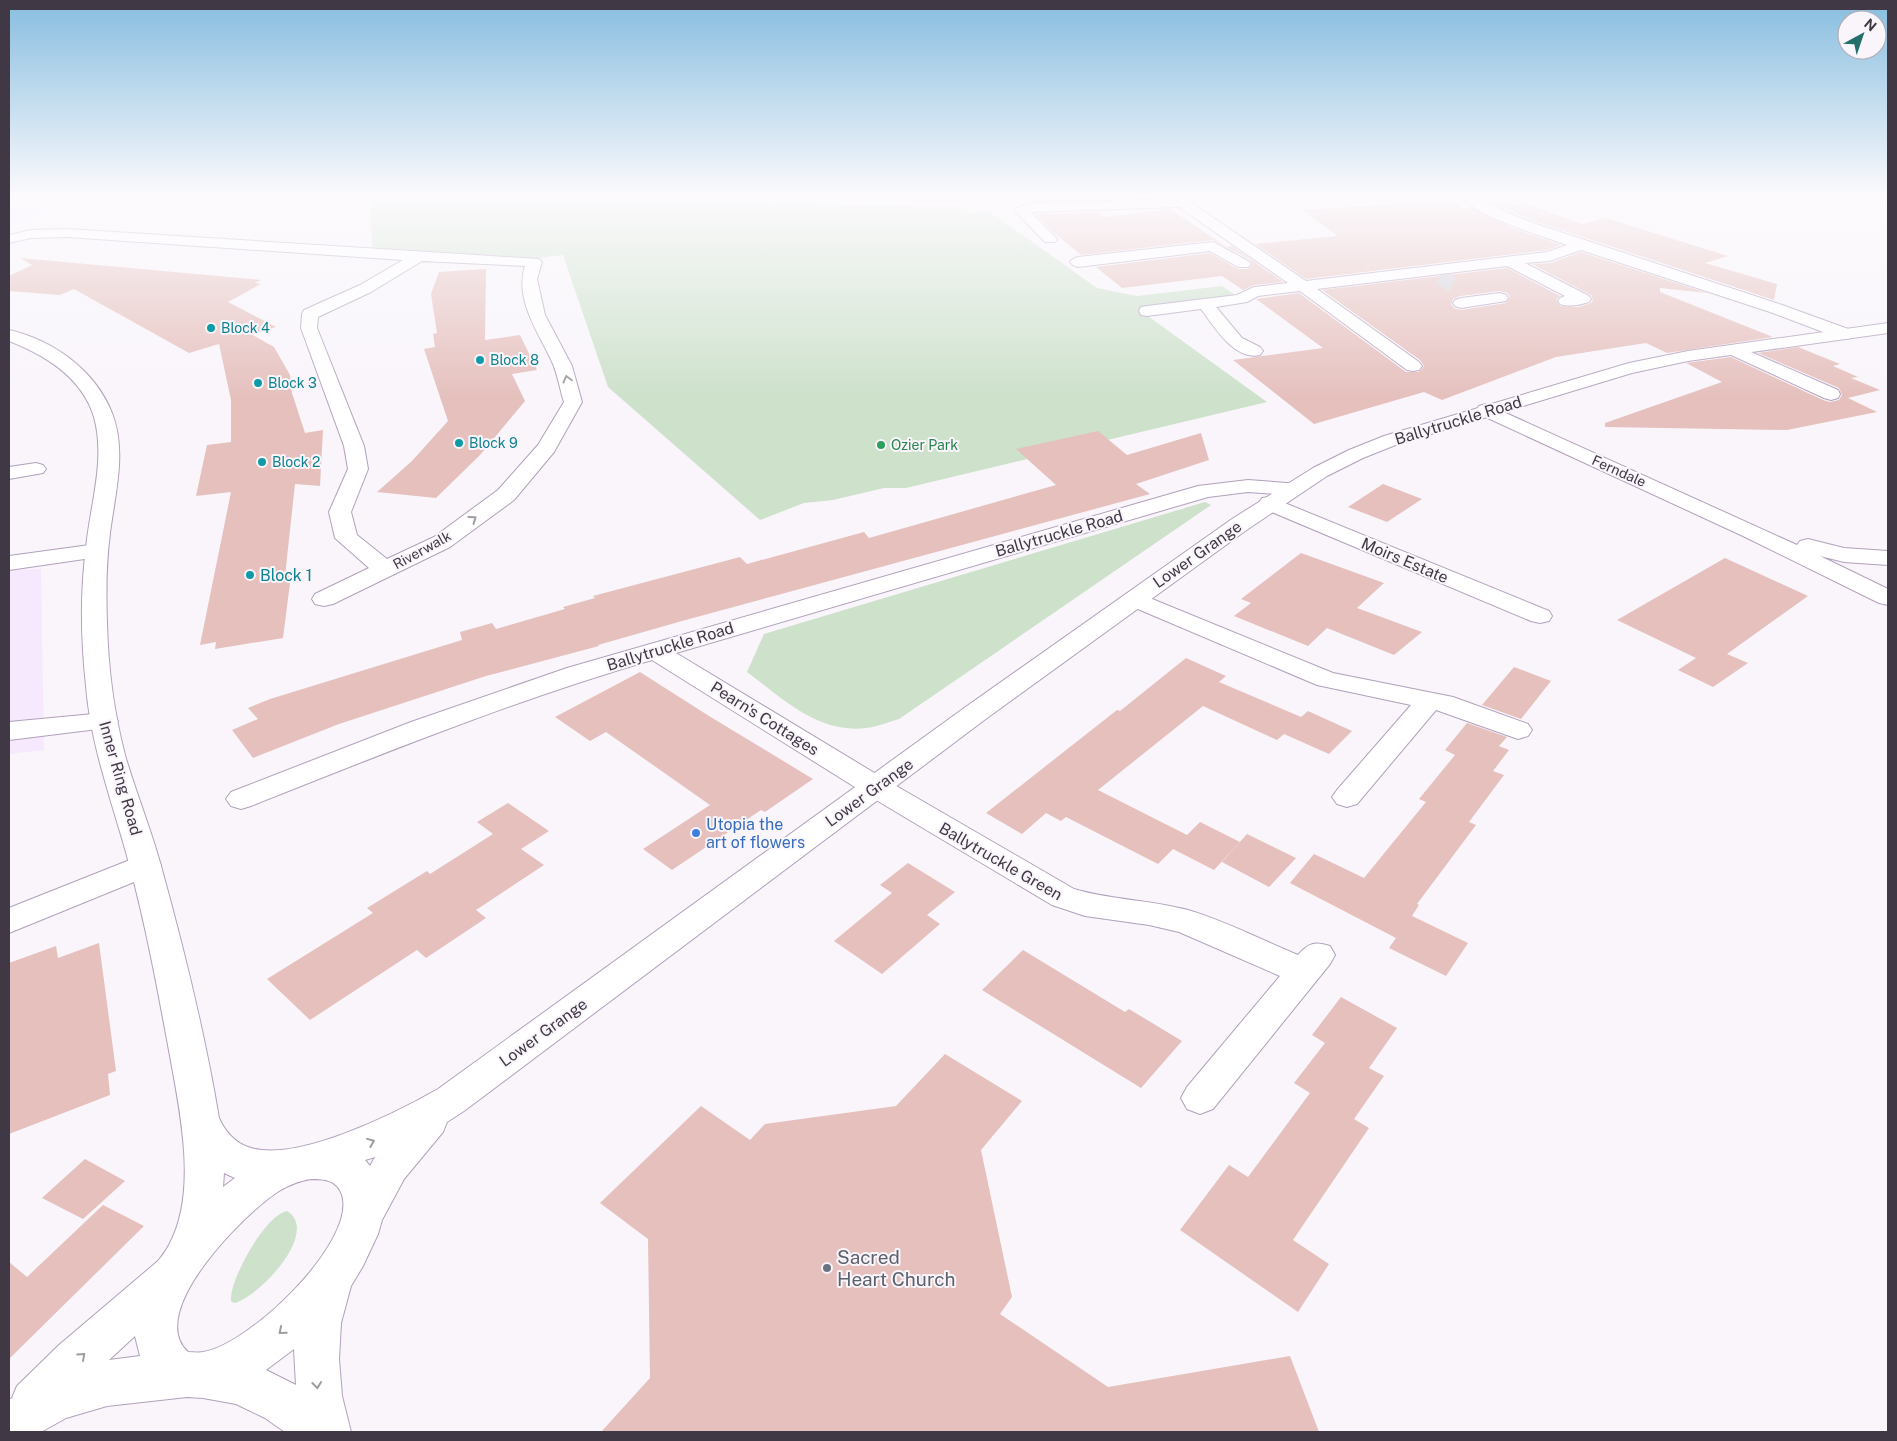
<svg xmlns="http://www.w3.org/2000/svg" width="1897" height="1441" font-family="'Public Sans',sans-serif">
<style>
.built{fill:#f6e9fe}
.green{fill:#cde1cb}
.building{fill:#e5c0bd;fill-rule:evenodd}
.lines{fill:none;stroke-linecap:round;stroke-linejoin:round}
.minor-tunnel{stroke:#d4cfd7;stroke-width:15;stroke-dasharray:15 8;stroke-linecap:butt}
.minor-casing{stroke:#b1a0bb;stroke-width:2}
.major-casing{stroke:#b1a0bb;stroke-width:2}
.minor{fill:#fff;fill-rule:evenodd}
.major{fill:#fff;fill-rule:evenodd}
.oneway{stroke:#a09ca2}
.culture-dot{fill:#0f9aa8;stroke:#f9f5fb;stroke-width:2}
.leisure-dot{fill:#2e9e5b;stroke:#f9f5fb;stroke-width:2}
.shop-dot{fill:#3f7fe0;stroke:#f9f5fb;stroke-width:2}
.worship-dot{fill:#6b7280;stroke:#f9f5fb;stroke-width:2}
.labels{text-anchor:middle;stroke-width:4;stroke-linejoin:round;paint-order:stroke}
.far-culture-label{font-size:14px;fill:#0d838f;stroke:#f9f5fb;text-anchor:start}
.far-leisure-label{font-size:14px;fill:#27864d;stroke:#f9f5fb;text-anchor:start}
.far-street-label{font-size:14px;fill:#403945;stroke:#f9f5fb}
.street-label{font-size:16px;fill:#403945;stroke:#f9f5fb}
.culture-label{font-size:16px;fill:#0d838f;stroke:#f9f5fb;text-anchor:start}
.shop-label{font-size:16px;fill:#366cbe;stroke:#f9f5fb;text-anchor:start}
.near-worship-label{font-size:19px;fill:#5b616d;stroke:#f9f5fb;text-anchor:start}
</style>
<rect width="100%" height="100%" fill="#f9f5fb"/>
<g class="built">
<polygon points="54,205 29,223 9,223 9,209"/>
<polygon points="41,569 44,750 9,754 9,570"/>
</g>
<g class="green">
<polygon points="370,197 769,197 767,205 957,206 970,213 989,211 1097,288 1137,296 1222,286 1244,301 1145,314 1267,402 906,488 884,488 833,500 804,503 760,520 608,387 563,255 538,258 372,248"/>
<polygon points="775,197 1316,198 773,204"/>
<path d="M1205,502L1211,505L899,719C888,722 877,727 866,728C818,734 782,698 747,672L764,634Z"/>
<path d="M287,1211C321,1232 258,1298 234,1303L231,1301C229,1280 265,1215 287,1211Z"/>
</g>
<g class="building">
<polygon points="1453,201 1461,209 1471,207 1510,227 1561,245 1547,250 1306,279 1255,244 1338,236 1303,210"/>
<polygon points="1503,202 1516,206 1526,204 1582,224 1606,218 1728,256 1705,263 1777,284 1774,300 1534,221 1494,203"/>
<polygon points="1170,209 1227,247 1232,246 1283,282 1254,285 1243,290 1222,276 1122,288 1096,267 1210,253 1238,269 1248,269 1253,264 1249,259 1213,240 1081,255 1053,232 1036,214 1098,212 1105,217"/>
<path d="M1581,252L1707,293L1660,288V292L1773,337L1667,353L1646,343L1556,357L1442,400L1424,392L1314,424L1233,360L1323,348L1256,299L1299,293L1406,372H1419L1424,366L1420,360L1322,290L1507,268L1560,296L1556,300L1560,306L1578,307L1591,303L1593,300L1591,295L1532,264L1550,263ZM1500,291L1507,293L1510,297L1506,303L1461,310L1454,308L1451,304L1453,299L1460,296Z"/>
<polygon points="20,258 261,280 255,283 261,284 228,302 276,327 251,334 274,347 290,375 292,393 305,433 323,430 320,486 295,484 285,576 291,575 283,638 215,649 216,642 200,645 231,492 196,496 207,445 231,442 231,400 219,344 189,353 74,289 60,295 9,291 9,276 32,265"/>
<polygon points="486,269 485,340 520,335 537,370 512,374 525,401 480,455 436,498 377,492 412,461 448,421 424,349 435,347 433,334 437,333 431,294 439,272"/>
<polygon points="1798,347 1840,364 1833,366 1858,377 1851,378 1880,390 1848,398 1877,412 1787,430 1605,427 1605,423 1722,382 1686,363 1731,357 1823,400 1830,402 1839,400 1842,395 1839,388 1758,353"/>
<polygon points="1098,431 1127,455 1201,433 1209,460 1136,484 1150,494 682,621 598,645 599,646 486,676 339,724 253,758 232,730 258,719 248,708 270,699 462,640 460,632 492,623 496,629 565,609 563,607 595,598 593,596 740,557 747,564 864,532 869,538 1056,485 1016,449"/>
<polygon points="1383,484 1422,499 1387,522 1348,507"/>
<polygon points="1301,553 1384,583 1357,608 1422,632 1394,655 1327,628 1308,646 1234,616 1251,603 1241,599"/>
<polygon points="1725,558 1808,596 1727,654 1748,663 1713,687 1678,670 1696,658 1617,620"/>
<polygon points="1186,658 1226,676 1219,682 1301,717 1293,724 1308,711 1352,731 1329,754 1284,734 1277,740 1203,706 1098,790 1187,835 1200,822 1240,842 1214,870 1173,849 1158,864 1066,817 1061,821 1046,813 1022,834 986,813 1117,710 1120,711"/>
<polygon points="1514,667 1551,681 1521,719 1482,705"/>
<polygon points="640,672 709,716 813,779 765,812 761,810 672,870 643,849 710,805 606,732 590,741 555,717"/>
<polygon points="1467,723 1507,737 1499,746 1509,750 1493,771 1504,775 1469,822 1476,825 1417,904 1419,905 1412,916 1468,943 1446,976 1389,948 1396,938 1290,883 1314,854 1364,878 1426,802 1419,799 1455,755 1445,750"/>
<polygon points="508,803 549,831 521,849 544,865 476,910 486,918 426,958 417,950 310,1020 267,979 373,913 367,908 427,871 430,874 493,834 477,822"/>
<polygon points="1247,834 1296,858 1269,887 1222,862"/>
<polygon points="908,863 955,892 927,915 940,924 882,974 834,941 892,893 880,885"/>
<polygon points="99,943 116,1071 108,1074 110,1095 9,1134 9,963 56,946 58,958"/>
<polygon points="1023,950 1125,1012 1129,1009 1182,1041 1141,1088 982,990"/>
<polygon points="1341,997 1397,1028 1369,1068 1384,1076 1354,1119 1369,1128 1293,1240 1329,1264 1298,1312 1180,1230 1229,1165 1248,1177 1310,1093 1294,1083 1325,1043 1312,1035"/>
<polygon points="945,1054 1022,1101 981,1150 1012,1297 1000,1314 1108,1387 1290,1356 1319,1432 601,1432 650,1378 648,1239 600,1203 701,1106 750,1140 765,1124 896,1106"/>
<polygon points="85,1159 125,1181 83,1219 42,1198"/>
<polygon points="103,1205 144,1226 9,1359 9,1262 27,1277"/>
</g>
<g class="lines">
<polyline class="minor-tunnel" points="1440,277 1458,288"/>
<g class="minor-casing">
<g id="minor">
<path d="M1462,197H1478L1508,213L1533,223L1782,305L1851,330L1854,334L1851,338L1845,339L1839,338L1770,312L1581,250L1549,261L1525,263L1589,296L1591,299L1589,302C1580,305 1569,307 1560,304L1558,301L1560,298L1565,296L1507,266L1317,289L1419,362L1422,366L1419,370L1413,371L1407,370L1300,291L1258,296L1247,302L1216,307L1242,338L1260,347L1263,351L1260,355C1234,361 1214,326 1201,309L1147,316L1141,315L1139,311L1141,307L1147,306L1237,295L1254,287L1288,283L1179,207L1031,212L1057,239L1055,242H1045L1015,211L1017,208L1033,203L1182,199L1187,200L1306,281L1547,252L1567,245C1540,235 1479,218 1462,197Z"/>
<path d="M67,229L539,259L542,262L537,279L545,315L572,366L582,402L554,452L514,500L450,547L333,604L324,606L315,604L312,599L315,594L369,568L335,538L329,512L348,469L344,446L301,328L302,314L304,310L360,285L403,260L67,237L31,238L9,243V235L31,230ZM422,261L525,266C514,301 540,334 553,364C558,376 560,390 564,402L538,445L498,490L434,537L387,559L357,535L351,512L368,469L364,446L317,328L318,317L371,292Z"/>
<polygon points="1213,242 1248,261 1251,264 1248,267 1238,267 1210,251 1078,267 1073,265 1070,262 1073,259 1078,257"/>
<polygon points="1500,293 1506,295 1508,298 1506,301 1461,308 1455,306 1453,303 1455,300 1461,298"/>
<polygon points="1735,345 1838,390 1840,394 1838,398 1831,400 1824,398 1729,354 1726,350 1729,346"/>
<polygon points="1486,404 1797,545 1800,541 1808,539 1844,548 1888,551 1888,565 1844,562 1820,556 1888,589 1888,605 1879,603 1743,536 1479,414 1476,410 1479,406"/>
<polygon points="36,463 43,465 46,469 43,473 9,479 9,467"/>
<path d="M1248,480L1300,484L1303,489L1300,494L1292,495L1248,492L1208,497L676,653L886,780L1074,889C1111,900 1151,900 1188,910C1225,921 1262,940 1298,955C1308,943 1315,941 1330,946L1335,955L1330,964L1213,1109L1200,1114L1187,1109L1181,1098L1187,1087L1280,976L1179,932L1149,925L1085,916L1052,905L866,794L652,660C515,700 384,753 251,806L241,809L231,806L226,799L231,792L411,722L567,668L1198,486Z"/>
<polygon points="1270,497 1549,611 1552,616 1549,621 1540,623 1531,621 1262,508 1259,503 1262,498"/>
<polygon points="97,544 105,546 108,551 105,556 9,570 9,556"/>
<polygon points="1135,592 1333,673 1453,697 1528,724 1532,730 1528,736 1518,739 1436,710 1357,804 1347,807 1337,804 1332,797 1337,790 1411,705 1317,685 1126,604 1123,599 1126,594"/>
<polygon points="104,713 114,715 118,721 114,727 9,740 9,722"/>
<polygon points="145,854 156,857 161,865 156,873 9,933 9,908"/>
</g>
</g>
<g class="major-casing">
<path id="major" d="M1888,323V333L1688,361L1632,373L1398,444L1363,458L1327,476L1248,529L987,718L464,1111L447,1122L443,1132L404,1179L382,1220L378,1234L363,1266L351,1286L341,1323L339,1359L342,1396L351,1432H285L265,1418L236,1404L203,1398L187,1397L107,1406L66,1418L41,1432H9V1400L12,1398L17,1386L59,1345L158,1261C162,1256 166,1251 169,1245C198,1192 180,1112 170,1056C158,991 146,926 129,863C113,804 91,748 86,686C81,640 80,594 86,548C90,505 106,460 94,417C82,377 45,355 9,341V330C53,340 95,370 112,413C127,451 115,494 110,533C106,563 106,593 107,623C108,667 114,713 125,755C136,793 151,829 161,866C184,949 205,1034 219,1118C224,1130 235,1143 248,1147C295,1164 396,1113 438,1089L967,706L1232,519L1313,468L1349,450L1384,436L1629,363L1688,351ZM375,1157L370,1166L365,1160ZM224,1173L235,1178L223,1187ZM311,1179C325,1179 337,1180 342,1195C357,1242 248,1346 203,1352C199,1353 193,1352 188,1352C144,1312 246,1212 279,1191C289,1185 299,1181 311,1179ZM135,1336L140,1356L109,1360ZM294,1349L296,1385L266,1370Z"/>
</g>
<use href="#minor" class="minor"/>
<use href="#major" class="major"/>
</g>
<defs><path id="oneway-chevron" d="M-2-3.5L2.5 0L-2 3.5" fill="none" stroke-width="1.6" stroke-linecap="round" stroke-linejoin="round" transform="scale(1.25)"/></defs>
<g class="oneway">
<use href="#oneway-chevron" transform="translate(567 379) rotate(-105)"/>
<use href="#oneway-chevron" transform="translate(473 519) rotate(-36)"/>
<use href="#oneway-chevron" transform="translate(371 1142) rotate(-22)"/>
<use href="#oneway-chevron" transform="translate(282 1331) rotate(140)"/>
<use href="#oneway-chevron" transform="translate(82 1356) rotate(-42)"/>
<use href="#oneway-chevron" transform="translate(317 1385) rotate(84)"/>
</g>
<linearGradient id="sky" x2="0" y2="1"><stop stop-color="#87bddf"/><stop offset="0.49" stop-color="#fcfafd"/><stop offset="1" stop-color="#fcfafd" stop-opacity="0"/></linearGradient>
<rect width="1897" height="399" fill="url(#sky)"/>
<g class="culture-dot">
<circle cx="211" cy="328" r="5"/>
<circle cx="480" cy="360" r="5"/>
<circle cx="258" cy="383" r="5"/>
<circle cx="459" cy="443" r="5"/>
<circle cx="262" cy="462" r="5"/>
<circle cx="250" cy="575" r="5"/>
</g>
<circle class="leisure-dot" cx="881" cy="445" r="5"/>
<circle class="shop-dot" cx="696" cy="833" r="5"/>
<circle class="worship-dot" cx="827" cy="1268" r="5"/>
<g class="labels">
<g class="far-culture-label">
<text x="221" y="333">Block 4</text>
<text x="490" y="365">Block 8</text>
<text x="268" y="388">Block 3</text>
<text x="469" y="448">Block 9</text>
<text x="272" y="467">Block 2</text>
</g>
<g class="far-leisure-label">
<text x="891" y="450">Ozier Park</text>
</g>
<g class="far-street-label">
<text transform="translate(1619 471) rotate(24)" y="5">Ferndale</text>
<text transform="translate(422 550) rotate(-29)" y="5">Riverwalk</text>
</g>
<g class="street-label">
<text transform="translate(1458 420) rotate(-17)" y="6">Ballytruckle Road</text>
<text transform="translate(1059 533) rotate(-16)" y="6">Ballytruckle Road</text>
<text transform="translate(1197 554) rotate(-35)" y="6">Lower Grange</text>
<text transform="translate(1405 560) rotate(23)" y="6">Moirs Estate</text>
<text transform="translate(670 646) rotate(-17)" y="6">Ballytruckle Road</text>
<text transform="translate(765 718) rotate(32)" y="6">Pearn's Cottages</text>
<text transform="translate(121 778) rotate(74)" y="6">Inner Ring Road</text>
<text transform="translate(869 792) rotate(-36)" y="6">Lower Grange</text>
<text transform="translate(1001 861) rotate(30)" y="6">Ballytruckle Green</text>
<text transform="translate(543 1032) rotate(-36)" y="6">Lower Grange</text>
</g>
<g class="culture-label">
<text x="260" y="581">Block 1</text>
</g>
<g class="shop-label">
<text x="706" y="830">Utopia the<tspan x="706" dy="18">art of flowers</tspan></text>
</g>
<g class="near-worship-label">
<text x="837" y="1264">Sacred<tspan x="837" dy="22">Heart Church</tspan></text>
</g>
</g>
<rect width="1897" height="1441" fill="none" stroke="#403945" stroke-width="20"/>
<g transform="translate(1862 35) rotate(40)"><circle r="24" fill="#f9f5fb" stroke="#afaab2"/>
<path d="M0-4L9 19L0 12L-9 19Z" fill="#256f6b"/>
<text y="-8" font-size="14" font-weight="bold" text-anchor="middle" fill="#403945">N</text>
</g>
</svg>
